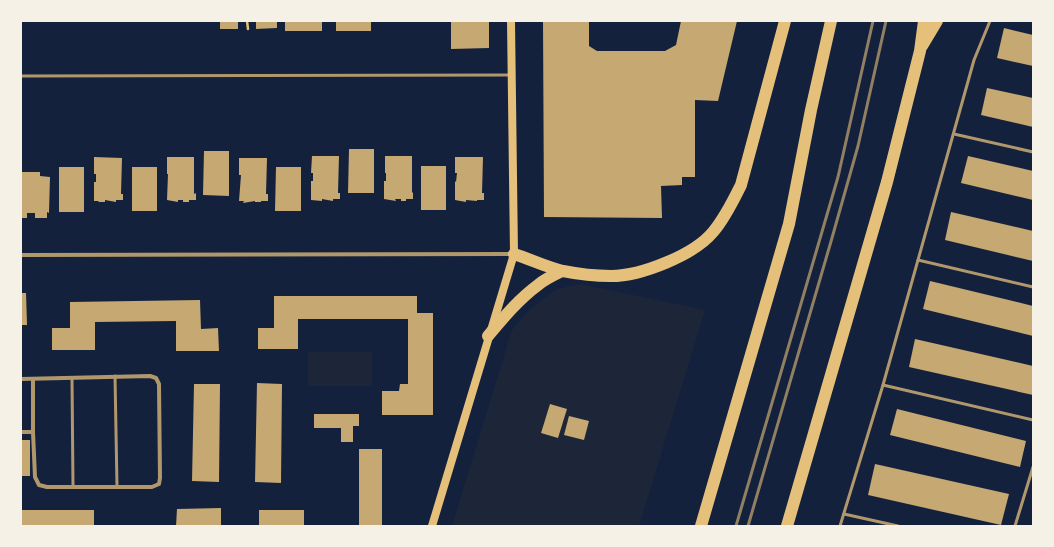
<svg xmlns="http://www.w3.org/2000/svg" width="1054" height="547" font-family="Rubik,sans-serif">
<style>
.green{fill:#1d2539}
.building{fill:#c6a872}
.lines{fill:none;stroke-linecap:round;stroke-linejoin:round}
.path{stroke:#e5c07b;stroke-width:2.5}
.service{stroke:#b1986c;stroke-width:3}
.minor{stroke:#b1986c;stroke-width:4}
.secondary{stroke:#e5c07b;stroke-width:8}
.motorway{stroke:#e5c07b;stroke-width:12}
.rail{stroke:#918062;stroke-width:3}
</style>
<rect width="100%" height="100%" fill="#14213d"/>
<g class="green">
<polygon points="580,284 705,310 639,526 452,526 512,330 530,309 557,289"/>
<rect x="308" y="352" width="64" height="34"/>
</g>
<g class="building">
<rect x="220" y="21" width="18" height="8"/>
<polygon points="256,21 277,21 277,28 256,29"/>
<rect x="285" y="21" width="37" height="10"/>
<rect x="336" y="21" width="35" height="10"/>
<polygon points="451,21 489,21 489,48 451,49"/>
<polygon points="543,21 589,21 589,46 597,51 665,51 676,45 681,21 737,21 718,101 695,100 695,177 682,177 682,185 661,186 662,218 544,217"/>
<polygon points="1004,28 1033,35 1033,66 997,58"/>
<polygon points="987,88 1033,98 1033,127 981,115"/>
<polygon points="349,149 374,149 374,193 348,193"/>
<polygon points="204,151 229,151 229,196 203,195"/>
<polygon points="312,156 339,156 338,193 340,193 340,199 333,199 333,201 322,199 322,201 311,200 311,181 313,181 313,173 311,173"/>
<polygon points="385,156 412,156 412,193 413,192 413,199 406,199 406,201 401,201 401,199 395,199 396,201 384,199 384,181 386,181 386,173 385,173"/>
<polygon points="968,156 1033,171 1033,200 961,183"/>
<polygon points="94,157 122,158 121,194 123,194 123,200 116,200 116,202 105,200 105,202 99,202 98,201 94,201 94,182 96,182 96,174 94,174"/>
<polygon points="167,157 194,157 194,194 196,193 196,200 189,200 189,202 183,202 183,200 178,200 178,202 167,200 168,174 167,174"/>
<polygon points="455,157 483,157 482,193 484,193 484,200 477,200 477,201 466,200 466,202 455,200 455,181 456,182 457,173 455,173"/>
<polygon points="239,158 267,158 266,194 268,194 268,201 261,201 261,202 255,202 255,201 243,203 244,201 239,201 241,175 239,175"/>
<rect x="421" y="166" width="25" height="44"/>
<rect x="59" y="167" width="25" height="45"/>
<rect x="132" y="167" width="25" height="44"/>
<polygon points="276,167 301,167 301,211 275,211"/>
<polygon points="22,172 40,172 40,176 50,177 49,213 47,212 47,218 35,218 35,213 27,213 27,218 21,218 21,178 22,178"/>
<polygon points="951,212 1033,231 1033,261 945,240"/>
<polygon points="930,281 1033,306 1033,336 923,309"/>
<polygon points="21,293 26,293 27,325 21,325"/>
<polygon points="274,296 417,296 417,313 433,313 433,415 382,415 382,391 399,391 400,384 408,384 408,319 298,319 298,349 258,349 258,328 274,328"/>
<polygon points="200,300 201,329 218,328 219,351 176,351 176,321 95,322 95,350 52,350 52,328 70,328 70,302"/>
<polygon points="915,339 1033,366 1033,395 909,367"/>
<polygon points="257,383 282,384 281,483 255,482"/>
<polygon points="194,384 220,384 219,482 192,481"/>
<polygon points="550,404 567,409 558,438 541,433"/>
<polygon points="897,409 1026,441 1020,467 890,435"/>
<polygon points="314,414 359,414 359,426 353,426 353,442 341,442 341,428 314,428"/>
<polygon points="569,416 589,421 584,440 564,435"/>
<rect x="21" y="440" width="9" height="36"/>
<rect x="359" y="449" width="23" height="77"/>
<polygon points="875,464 1009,494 1001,525 868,495"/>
<polygon points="221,508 221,526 176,526 177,509"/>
<rect x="21" y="510" width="73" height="16"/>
<rect x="259" y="510" width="45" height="16"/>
</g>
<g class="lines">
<polyline class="path" points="247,21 248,29"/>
<g class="service">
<polyline points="21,76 511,75"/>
<polyline points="954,134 1033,152"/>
<polyline points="918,260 1033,287"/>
<polyline points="115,376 117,487"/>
<polyline points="72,378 73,487"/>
<polyline points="883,385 1033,420"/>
<polyline points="844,514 898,526"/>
<polyline points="840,526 883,385 974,60 990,21"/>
<polyline points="1015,526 1033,467"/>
</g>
<g class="minor">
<polyline points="21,255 513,254"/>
<polyline points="21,379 150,376 156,378 159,384 160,478 159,484 152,487 47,487 39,485 35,477 33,432 21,432"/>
<polyline points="33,432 33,379"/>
</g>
<polyline class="secondary" points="432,526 514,254 511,21"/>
<g class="motorway">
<polyline points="922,46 937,21"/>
<path d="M514,254C530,259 546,267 563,271C578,274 596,276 611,276C641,276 694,255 713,232C725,218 733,201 741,185L785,21"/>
<path d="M488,336C503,318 519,299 538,285C545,279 554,275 562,271"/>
<polyline points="701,526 789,224 811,110 831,21"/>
<polyline points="787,526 887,182 920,51 924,21"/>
</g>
<g class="rail">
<polyline points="736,526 838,177 873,21"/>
<polyline points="748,526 832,238 858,146 886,21"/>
</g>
</g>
<rect width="1054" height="547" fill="none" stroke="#f6f1e7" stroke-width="44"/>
</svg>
